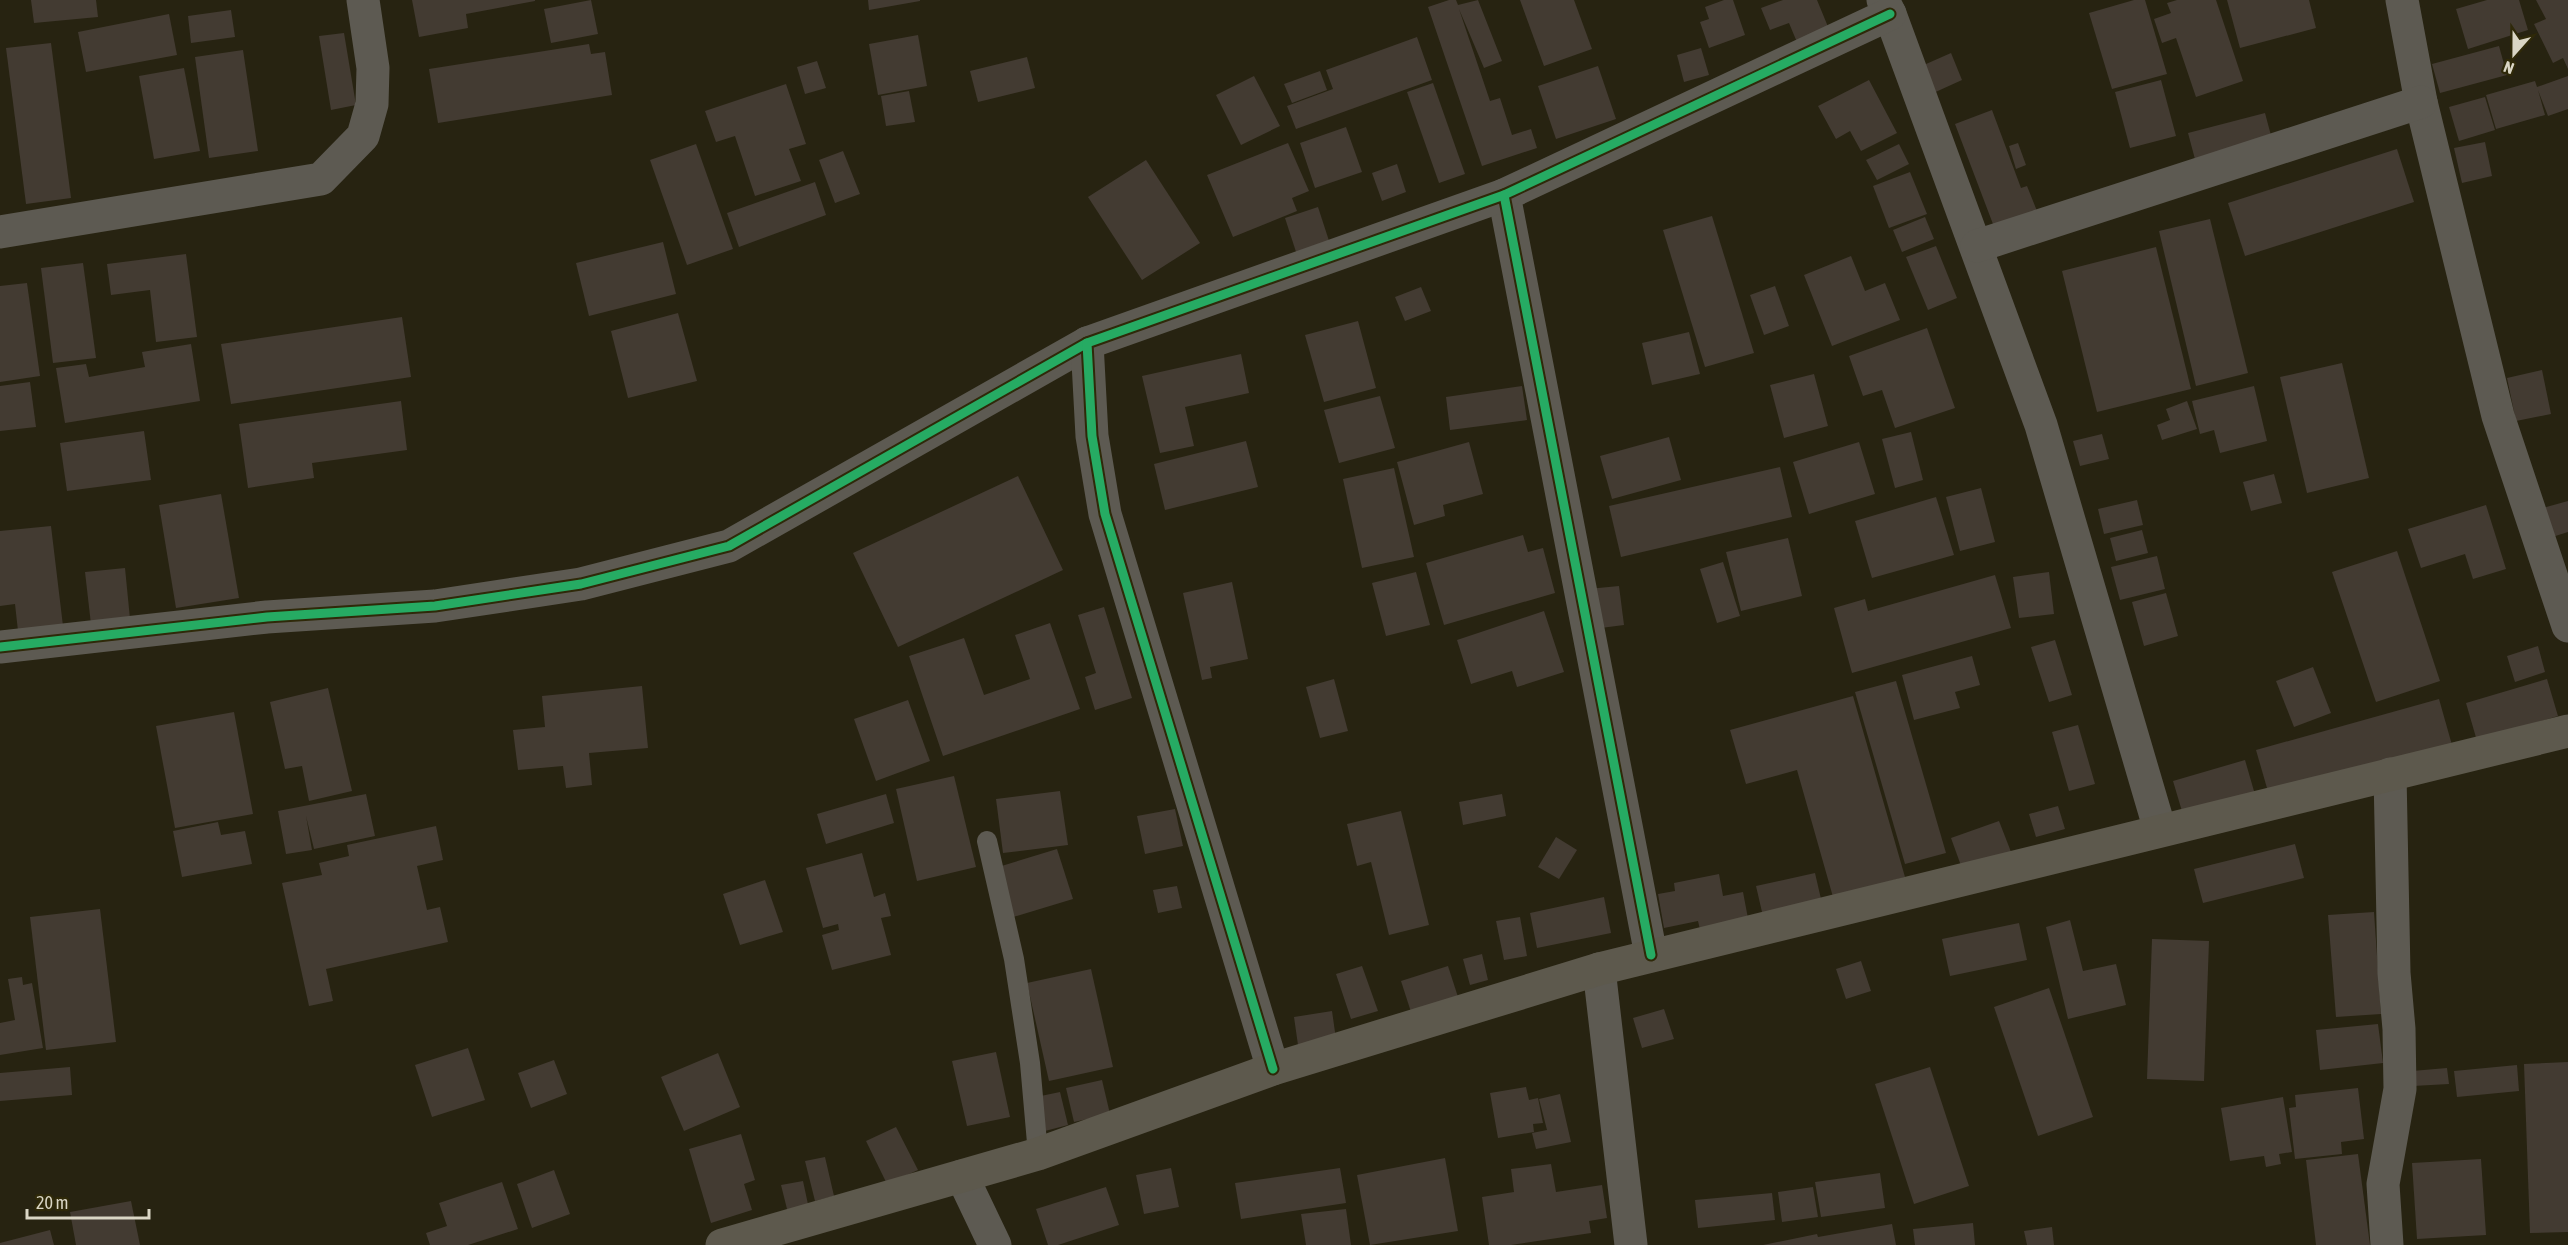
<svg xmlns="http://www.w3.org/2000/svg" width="2568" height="1245" font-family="'Asap Condensed',sans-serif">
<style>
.building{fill:#433b32}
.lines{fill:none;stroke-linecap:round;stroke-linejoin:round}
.lane{stroke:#5d5a52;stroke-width:20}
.street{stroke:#5d5a52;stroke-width:33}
.primary{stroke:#5d594d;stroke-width:33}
.cycleway-casing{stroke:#2f2909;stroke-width:13}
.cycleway{stroke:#26ab63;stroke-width:9}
</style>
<rect width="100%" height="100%" fill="#272311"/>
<g class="building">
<polygon points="31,0 96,0 98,17 34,23"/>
<polygon points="412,0 535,0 535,1 466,14 468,28 419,37"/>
<polygon points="591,0 598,34 551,43 544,9"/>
<polygon points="868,0 920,0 920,1 869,10"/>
<polygon points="1449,0 1456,0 1458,5 1478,0 1502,61 1484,68 1459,9 1490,101 1500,98 1512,135 1531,129 1537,148 1482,166 1428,7"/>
<polygon points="1520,0 1574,0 1592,49 1544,66"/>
<polygon points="1724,0 1733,0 1745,35 1709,48 1700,22 1709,19 1705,7"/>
<polygon points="1783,0 1817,0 1831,34 1799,47 1789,23 1770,30 1761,8"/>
<polygon points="2134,0 2145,0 2167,74 2112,89 2089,13"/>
<polygon points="2177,0 2216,0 2243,81 2196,97 2176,38 2162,43 2154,19 2171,13 2167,3"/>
<polygon points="2227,0 2309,0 2316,28 2240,48"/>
<polygon points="2487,0 2519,0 2528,30 2468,49 2456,9"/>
<polygon points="2536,0 2568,0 2568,69 2563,58 2553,63 2534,24 2546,19"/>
<polygon points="231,10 235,37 191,43 188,16"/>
<polygon points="169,14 177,55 86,72 78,32"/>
<polygon points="344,33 356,105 331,110 319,36"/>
<polygon points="918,35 927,86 878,95 869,44"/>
<polygon points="1417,37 1432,80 1296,129 1287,106 1333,89 1326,70"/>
<polygon points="51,43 71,198 26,204 6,48"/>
<polygon points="589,44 591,54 605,52 612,95 438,123 429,69"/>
<polygon points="2499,46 2507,75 2440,93 2432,64"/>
<polygon points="1701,48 1709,75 1684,82 1677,55"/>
<polygon points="243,50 258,151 209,158 195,57"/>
<polygon points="1951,53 1962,80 1929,95 1917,68"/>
<polygon points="1027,57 1035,88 978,102 970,71"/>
<polygon points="817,61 826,88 805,94 797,67"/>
<polygon points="1598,66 1616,119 1556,139 1538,86"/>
<polygon points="184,68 200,151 154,159 139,76"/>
<polygon points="1320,71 1327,90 1292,103 1284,84"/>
<polygon points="1254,76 1280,126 1241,145 1216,95"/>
<polygon points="2568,76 2568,109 2548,116 2538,90 2545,115 2496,129 2486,95 2535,81 2537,87"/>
<polygon points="1869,80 1897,133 1861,151 1850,131 1836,139 1818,106"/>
<polygon points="2161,80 2176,136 2130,148 2115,92"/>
<polygon points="1433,83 1465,174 1439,183 1407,92"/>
<polygon points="786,84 806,144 789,149 801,181 755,196 735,136 716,142 705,111"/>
<polygon points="909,91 915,122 886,126 881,96"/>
<polygon points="2485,97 2495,130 2459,141 2449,107"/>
<polygon points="1992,110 2021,188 2027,186 2039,216 1996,232 1955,124"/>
<polygon points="2265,113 2273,143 2196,163 2188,133"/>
<polygon points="1346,127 1362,172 1315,188 1300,143"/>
<polygon points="2485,142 2492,176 2462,183 2454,148"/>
<polygon points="1288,143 1309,191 1292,198 1297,211 1233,237 1207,175"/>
<polygon points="2018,143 2026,165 2016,169 2009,146"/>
<polygon points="696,144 733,249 687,265 650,160"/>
<polygon points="1899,144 1909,164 1877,180 1866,160"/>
<polygon points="2397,149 2414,202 2245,256 2228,203"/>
<polygon points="843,151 860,194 835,203 819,160"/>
<polygon points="1146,160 1200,243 1142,280 1088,197"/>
<polygon points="1397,164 1406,192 1382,201 1372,173"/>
<polygon points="1910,172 1927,214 1889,228 1873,186"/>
<polygon points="815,182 826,215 739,247 727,213"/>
<polygon points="1318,207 1331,247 1298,258 1285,218"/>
<polygon points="1712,216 1754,353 1705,367 1663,230"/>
<polygon points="1925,217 1934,239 1902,252 1893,230"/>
<polygon points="2210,219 2248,373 2196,386 2159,231"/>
<polygon points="663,242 676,294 589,316 576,263"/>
<polygon points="1936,246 1957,298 1928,310 1906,257"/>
<polygon points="2156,247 2191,389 2097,412 2062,271"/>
<polygon points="186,254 197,337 156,342 150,290 111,295 107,264"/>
<polygon points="1851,256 1865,291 1885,283 1900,320 1832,346 1804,275"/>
<polygon points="83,263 96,358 53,363 41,268"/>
<polygon points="27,283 40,376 0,382 0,286"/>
<polygon points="1775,286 1789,326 1764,335 1750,295"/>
<polygon points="1421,287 1431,311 1405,321 1395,297"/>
<polygon points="678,313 697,381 628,398 611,331"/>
<polygon points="402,317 411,377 231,404 221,344"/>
<polygon points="1358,321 1376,388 1324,402 1305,335"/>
<polygon points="1927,328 1955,408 1895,428 1882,390 1863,396 1849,356"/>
<polygon points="1689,332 1700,374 1652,385 1642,343"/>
<polygon points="191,344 200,401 65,423 56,368 86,364 89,377 145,367 142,352"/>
<polygon points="1241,354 1249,393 1185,407 1194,446 1160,453 1142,376"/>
<polygon points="2342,363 2369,478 2307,493 2280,377"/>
<polygon points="2542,370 2551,414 2516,421 2507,378"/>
<polygon points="1814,374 1828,426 1784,438 1770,385"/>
<polygon points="30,382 36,427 0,431 0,386"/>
<polygon points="1522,386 1527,420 1450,430 1446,397"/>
<polygon points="2254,386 2267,441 2220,453 2214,430 2200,434 2192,401"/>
<polygon points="1380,396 1395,448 1339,463 1324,410"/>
<polygon points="401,401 407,450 312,463 314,478 248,488 239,424"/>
<polygon points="2187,401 2197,429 2162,440 2157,425 2170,420 2166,409"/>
<polygon points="144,431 151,480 67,491 60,443"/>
<polygon points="1911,432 1923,480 1895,488 1882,439"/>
<polygon points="2102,434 2109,459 2080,466 2073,441"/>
<polygon points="1669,437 1681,480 1612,499 1600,456"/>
<polygon points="1246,441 1258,487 1165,510 1154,464"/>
<polygon points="1469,442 1483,494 1443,505 1445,516 1414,525 1397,462"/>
<polygon points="1859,442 1875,494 1809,514 1793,462"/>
<polygon points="1780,467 1792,517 1621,557 1609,506"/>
<polygon points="1394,468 1414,557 1362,568 1343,479"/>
<polygon points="2274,474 2282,503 2251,511 2243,482"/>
<polygon points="1018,476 1063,570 898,647 853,553"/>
<polygon points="1981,488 1995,542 1960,551 1946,497"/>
<polygon points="221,494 239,598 176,608 159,505"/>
<polygon points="1936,497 1954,555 1872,578 1855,521"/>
<polygon points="2137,500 2143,525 2104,534 2098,509"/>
<polygon points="2568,501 2568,532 2549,538 2539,509"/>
<polygon points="2486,505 2506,569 2473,579 2465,554 2421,568 2408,529"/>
<polygon points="51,526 63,626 18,631 15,604 0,606 0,531"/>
<polygon points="2142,530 2148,553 2116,561 2110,538"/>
<polygon points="1523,535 1528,552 1543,548 1555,593 1444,625 1426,563"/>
<polygon points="1788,538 1802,596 1741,611 1726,552"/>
<polygon points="2397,551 2440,681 2376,702 2332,572"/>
<polygon points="2157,556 2165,589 2120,600 2111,567"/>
<polygon points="1723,562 1740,616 1717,623 1700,569"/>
<polygon points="125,568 131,629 92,633 85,572"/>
<polygon points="1416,572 1430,625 1386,636 1372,583"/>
<polygon points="2049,572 2054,614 2019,618 2013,577"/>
<polygon points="1995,575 2011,628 1852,673 1834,608 1865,599 1868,611"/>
<polygon points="1232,582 1248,659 1210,667 1212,678 1202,680 1183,593"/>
<polygon points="1619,586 1624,625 1593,629 1588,589"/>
<polygon points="2166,593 2178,636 2144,646 2132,602"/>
<polygon points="1104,607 1132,698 1095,710 1085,677 1096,673 1078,615"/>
<polygon points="1544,611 1564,672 1517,687 1512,671 1471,684 1457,640"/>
<polygon points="1050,623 1080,709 943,756 909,656 964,638 984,695 1030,679 1015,635"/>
<polygon points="2055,640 2072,695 2049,702 2031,647"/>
<polygon points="2538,646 2545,672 2515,682 2507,656"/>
<polygon points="1972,656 1980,685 1955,692 1960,708 1914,720 1902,675"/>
<polygon points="2313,667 2331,713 2294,727 2276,681"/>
<polygon points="1334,679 1348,731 1320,738 1306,687"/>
<polygon points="2547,679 2558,716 2477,741 2466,703"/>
<polygon points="1896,681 1946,853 1905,864 1855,692"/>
<polygon points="642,686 648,748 589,753 592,785 566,788 563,766 518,770 513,730 545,727 542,696"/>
<polygon points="328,688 352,791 309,801 302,766 285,769 270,702"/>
<polygon points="1853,696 1905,877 1833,897 1797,770 1746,784 1730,730"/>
<polygon points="2439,699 2452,745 2269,795 2256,750"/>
<polygon points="908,700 930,761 876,781 854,719"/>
<polygon points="234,712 253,814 175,828 156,726"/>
<polygon points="2078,725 2095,784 2069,791 2052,732"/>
<polygon points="2245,760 2256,798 2184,818 2173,781"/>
<polygon points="954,776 976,867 917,881 896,789"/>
<polygon points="1060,791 1068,845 1003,853 996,799"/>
<polygon points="366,794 375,836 314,849 306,816 312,850 286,854 278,811"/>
<polygon points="886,794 894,823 826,844 817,814"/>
<polygon points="1502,794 1506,816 1463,825 1459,802"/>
<polygon points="2058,806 2065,829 2036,837 2029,814"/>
<polygon points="1175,809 1183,846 1145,854 1137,816"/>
<polygon points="1401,811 1429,925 1389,935 1371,862 1357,866 1347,824"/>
<polygon points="1999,821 2013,857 1964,874 1951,838"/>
<polygon points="218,822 221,835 245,831 252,864 182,877 173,831"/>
<polygon points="436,826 443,860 417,866 427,910 440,907 448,942 326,969 333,1001 309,1006 282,883 322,875 319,863 349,856 347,845"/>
<polygon points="1556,837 1577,850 1559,879 1538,867"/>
<polygon points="2295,844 2304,878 2203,903 2194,869"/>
<polygon points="1057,849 1073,899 1010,918 995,868"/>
<polygon points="862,853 874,897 885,893 891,916 881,918 891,955 832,970 822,935 839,930 838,924 823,928 806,868"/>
<polygon points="1815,873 1824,912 1765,925 1756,886"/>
<polygon points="1719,874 1723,896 1743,892 1750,929 1702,938 1698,921 1664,928 1658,894 1675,891 1674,883"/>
<polygon points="765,880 783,932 740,945 723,894"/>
<polygon points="1177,886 1182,908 1158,913 1153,890"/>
<polygon points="1604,897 1611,933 1537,948 1530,913"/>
<polygon points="100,909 116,1042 46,1050 30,917"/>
<polygon points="2374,912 2381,1014 2336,1017 2328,915"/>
<polygon points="1520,917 1527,956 1504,960 1496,921"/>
<polygon points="2070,920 2083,971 2116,964 2126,1005 2068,1019 2046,927"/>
<polygon points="2019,923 2027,960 1950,976 1942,939"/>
<polygon points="2152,939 2209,941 2204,1081 2147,1079"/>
<polygon points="1482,954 1488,980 1470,985 1463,959"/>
<polygon points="1861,961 1871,991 1846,999 1836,969"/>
<polygon points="1362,966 1378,1011 1351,1019 1336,974"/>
<polygon points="1448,966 1458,997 1411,1012 1401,981"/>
<polygon points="1091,969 1113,1067 1049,1081 1027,983"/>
<polygon points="22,977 23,985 32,983 43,1048 0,1055 0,1023 15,1020 8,979"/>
<polygon points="2049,988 2093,1117 2038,1136 1994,1007"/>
<polygon points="1664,1009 1674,1039 1642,1048 1633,1018"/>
<polygon points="1332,1011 1336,1039 1298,1045 1294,1017"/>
<polygon points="2378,1024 2383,1063 2320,1070 2316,1030"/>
<polygon points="468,1048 485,1100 432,1117 415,1065"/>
<polygon points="996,1052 1010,1117 967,1126 952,1061"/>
<polygon points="718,1053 740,1107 684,1131 661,1077"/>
<polygon points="554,1060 567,1094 531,1108 518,1073"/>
<polygon points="2568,1062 2568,1232 2530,1233 2524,1064"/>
<polygon points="2517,1065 2519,1091 2457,1097 2454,1071"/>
<polygon points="70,1067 72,1095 0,1101 0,1073"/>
<polygon points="1930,1067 1969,1186 1914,1204 1875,1084"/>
<polygon points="2447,1068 2449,1084 2413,1086 2412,1071"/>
<polygon points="1102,1080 1110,1114 1074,1122 1066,1088"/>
<polygon points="1526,1087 1529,1100 1538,1098 1543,1123 1533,1124 1534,1132 1498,1138 1490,1093"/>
<polygon points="2358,1088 2364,1139 2341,1142 2342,1154 2295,1159 2289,1108 2296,1107 2295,1095"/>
<polygon points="1060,1092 1068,1125 1045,1131 1036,1097"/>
<polygon points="1560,1094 1571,1142 1536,1149 1532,1133 1547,1130 1539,1099"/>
<polygon points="2283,1097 2292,1152 2279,1154 2281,1164 2266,1167 2264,1156 2230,1161 2221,1108"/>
<polygon points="896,1127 918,1170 887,1184 866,1141"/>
<polygon points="741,1134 755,1180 744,1184 752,1210 711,1223 689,1149"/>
<polygon points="2358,1154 2370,1245 2316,1245 2306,1160"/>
<polygon points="825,1157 834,1196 815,1201 805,1161"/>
<polygon points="1445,1158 1458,1231 1370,1245 1357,1175"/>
<polygon points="2481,1159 2486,1235 2417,1239 2412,1163"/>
<polygon points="1551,1164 1556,1192 1602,1185 1607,1218 1589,1221 1591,1233 1511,1245 1489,1245 1482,1197 1514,1192 1511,1169"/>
<polygon points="1171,1168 1179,1207 1144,1214 1136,1175"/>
<polygon points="1340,1168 1346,1203 1241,1219 1235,1183"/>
<polygon points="554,1170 570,1214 532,1228 517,1184"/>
<polygon points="1880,1173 1885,1208 1821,1217 1815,1182"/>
<polygon points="803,1181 809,1209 788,1213 781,1185"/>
<polygon points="502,1182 518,1229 468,1245 430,1245 426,1233 447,1226 439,1203"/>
<polygon points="1106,1187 1119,1225 1058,1245 1048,1245 1036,1209"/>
<polygon points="1813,1187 1818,1217 1782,1222 1778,1192"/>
<polygon points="1772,1193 1775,1220 1698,1228 1695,1200"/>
<polygon points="131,1201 140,1245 76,1245 70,1212"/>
<polygon points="1346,1209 1351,1245 1306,1245 1301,1214"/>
<polygon points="1973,1223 1975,1245 1915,1245 1913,1229"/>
<polygon points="1892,1224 1896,1245 1763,1245 1817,1234 1818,1237"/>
<polygon points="2052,1227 2054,1245 2027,1245 2024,1231"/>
<polygon points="50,1230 54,1245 0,1245 0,1243"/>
</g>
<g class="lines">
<polyline class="lane" points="987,841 1014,959 1030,1063 1038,1154"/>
<g class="street">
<polyline points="1883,0 1890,14 2041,425 2160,830"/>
<polyline points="2402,0 2421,102 2498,416 2568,626"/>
<polyline points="0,232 321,179 363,136 372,104 373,68 363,0"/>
<polyline points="1977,246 2421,102"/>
<polyline points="0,647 267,617 435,606 581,584 729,546 1087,343"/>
<polyline points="1651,955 1504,195 1890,14"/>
<polyline points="1599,969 1631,1245"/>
<polyline points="1273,1069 1105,514 1092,436 1087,343 1504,195"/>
<polyline points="962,1176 995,1245"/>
<polyline points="2387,1245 2383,1184 2400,1089 2399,1029 2394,973 2390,774"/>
</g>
<polyline class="primary" points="722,1245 1038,1154 1273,1069 1599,969 2568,731"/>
<g class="cycleway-casing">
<g id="cycleway">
<polyline points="0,647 267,617 435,606 581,584 729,546 1087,343"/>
<polyline points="1651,955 1504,195 1890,14"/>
<polyline points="1273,1069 1105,514 1092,436 1087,343 1504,195"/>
</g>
</g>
<use href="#cycleway" class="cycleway"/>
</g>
<g transform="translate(2514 54) rotate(201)" stroke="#2f2909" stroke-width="4.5" paint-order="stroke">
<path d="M0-4.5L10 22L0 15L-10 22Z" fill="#dad6c5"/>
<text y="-9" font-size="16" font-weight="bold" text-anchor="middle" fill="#dad6c5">N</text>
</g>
<path d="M27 1209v9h122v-9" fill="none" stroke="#dad6c5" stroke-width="3"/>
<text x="36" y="1209" font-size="18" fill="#dad6c5" stroke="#2f2909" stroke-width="4.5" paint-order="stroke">20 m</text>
</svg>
